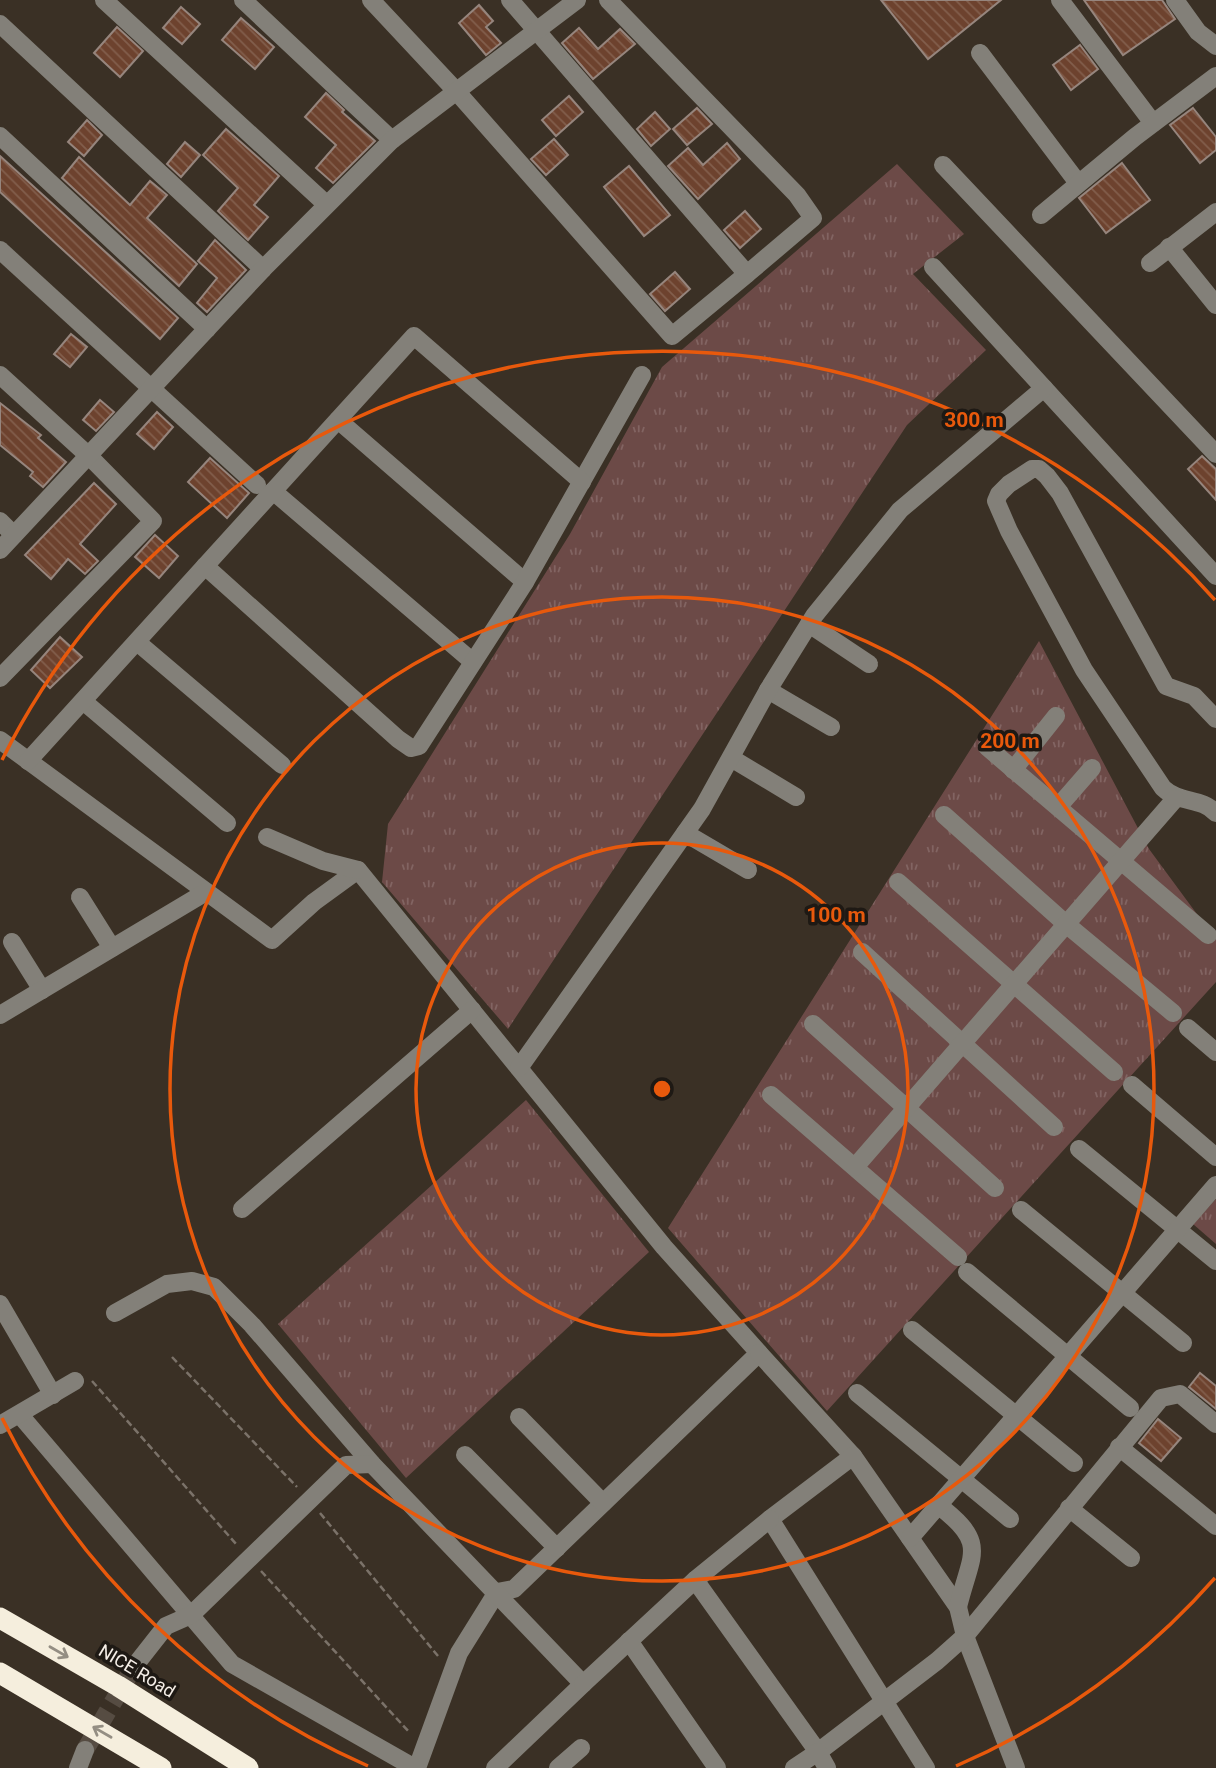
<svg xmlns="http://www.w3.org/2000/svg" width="1216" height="1768" font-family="Roboto,sans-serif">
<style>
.grass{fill:url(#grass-tufts)}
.building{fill:url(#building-back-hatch);stroke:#96857d;stroke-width:2}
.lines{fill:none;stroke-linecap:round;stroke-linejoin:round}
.minor-tunnel{stroke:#564c42;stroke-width:18;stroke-dasharray:18 9;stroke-linecap:butt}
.path{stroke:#7b7269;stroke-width:2.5;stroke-dasharray:7 3.5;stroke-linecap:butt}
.minor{stroke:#838079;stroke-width:18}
.highway{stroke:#f5eedd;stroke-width:21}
.oneway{stroke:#948e83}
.ring{fill:none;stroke:#e8590c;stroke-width:3.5}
.labels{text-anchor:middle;stroke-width:7;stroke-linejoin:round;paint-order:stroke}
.street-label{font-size:18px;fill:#f5eee7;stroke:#1e1914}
.centre{fill:#e8590c;stroke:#1e1914;stroke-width:3.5}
.ring-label{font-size:21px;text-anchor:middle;font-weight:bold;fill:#e8590c;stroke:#1e1914;stroke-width:7;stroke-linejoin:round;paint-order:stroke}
</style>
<defs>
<pattern id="grass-tufts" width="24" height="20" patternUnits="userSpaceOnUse" patternTransform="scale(1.75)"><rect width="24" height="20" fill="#6c4a47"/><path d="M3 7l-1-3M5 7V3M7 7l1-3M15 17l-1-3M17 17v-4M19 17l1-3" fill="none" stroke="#826462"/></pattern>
<pattern id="building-back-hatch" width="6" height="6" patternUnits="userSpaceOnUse" patternTransform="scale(1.75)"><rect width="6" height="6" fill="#6d422e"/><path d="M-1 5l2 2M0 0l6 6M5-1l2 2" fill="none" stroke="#825e4c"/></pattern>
</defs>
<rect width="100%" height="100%" fill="#3a3025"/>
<g class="grass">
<polygon points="897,164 964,234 913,274 986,350 907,425 508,1029 382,882 388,824 570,534 662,367"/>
<polygon points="1039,641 1149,849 1216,940 1216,982 827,1411 668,1228"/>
<polygon points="526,1100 649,1252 406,1478 278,1324"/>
<polygon points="1216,1199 1216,1244 1193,1224"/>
</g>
<g class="building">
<polygon points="881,0 1001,0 928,59"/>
<polygon points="1084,0 1162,0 1175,19 1123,55"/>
<polygon points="479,5 493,21 486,27 501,43 486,55 459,23"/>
<polygon points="181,7 200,24 182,44 163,28"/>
<polygon points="241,18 274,47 255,69 222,40"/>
<polygon points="117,27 143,51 120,77 94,53"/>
<polygon points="579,28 598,49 620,29 635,44 593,79 562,43"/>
<polygon points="1080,45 1098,69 1071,90 1053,65"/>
<polygon points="326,93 344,110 342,112 375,141 333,183 316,168 336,145 305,117"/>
<polygon points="569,96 583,112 556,136 542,120"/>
<polygon points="697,108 712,124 687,145 673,129"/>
<polygon points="1193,108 1216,137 1216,150 1200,163 1170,125"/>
<polygon points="655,112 670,129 651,146 637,129"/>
<polygon points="87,120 102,135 84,156 68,142"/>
<polygon points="226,129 279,176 254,205 268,217 248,240 218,211 238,188 203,155"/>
<polygon points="554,139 568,155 546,175 531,159"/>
<polygon points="185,142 200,155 181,177 167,164"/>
<polygon points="727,143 740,159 698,199 668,166 688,148 703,165"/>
<polygon points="0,156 178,318 160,339 0,192"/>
<polygon points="79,157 130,205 150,181 167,195 147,218 197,264 179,286 62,178"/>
<polygon points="1122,163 1150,200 1106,233 1079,198"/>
<polygon points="629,166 670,215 644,236 604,187"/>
<polygon points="745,211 761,229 740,248 724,230"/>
<polygon points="215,240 246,270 207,312 197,303 217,278 198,261"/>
<polygon points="675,272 690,289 665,311 650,294"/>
<polygon points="71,334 87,347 70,367 54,354"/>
<polygon points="100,400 114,412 96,431 83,420"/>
<polygon points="0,403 41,435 38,438 66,462 43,487 30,476 33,472 0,445"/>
<polygon points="157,412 173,427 154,449 137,434"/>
<polygon points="1202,456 1216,469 1216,500 1188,469"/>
<polygon points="210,458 249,493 227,518 188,482"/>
<polygon points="94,483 116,504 80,544 98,561 85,574 68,559 51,579 25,555"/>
<polygon points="155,535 178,556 159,578 135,557"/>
<polygon points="60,637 82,657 50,688 31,670"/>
<polygon points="1200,1373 1216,1386 1216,1409 1189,1387"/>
<polygon points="1158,1419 1181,1438 1161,1461 1139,1443"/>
</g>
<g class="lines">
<polyline class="minor-tunnel" points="85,1750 133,1668"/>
<g class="path">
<polyline points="172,1357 297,1487"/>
<polyline points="92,1381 237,1545"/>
<polyline points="320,1513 438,1656"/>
<polyline points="261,1571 410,1733"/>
</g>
<g class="minor">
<polyline points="104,0 326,204"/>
<polyline points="243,0 392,140"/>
<polyline points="371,0 457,92 672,336 747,274 510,0"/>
<polyline points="608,0 797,195 813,218 747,274"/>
<polyline points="1060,0 1153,123"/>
<polyline points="1175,0 1198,32 1216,46"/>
<polyline points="0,24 263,269"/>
<polyline points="980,53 1078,183"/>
<polyline points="0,136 207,329"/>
<polyline points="943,165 1216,454"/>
<polyline points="1041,215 1135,137 1216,76"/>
<polyline points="1169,247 1216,305"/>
<polyline points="0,250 257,485"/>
<polyline points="1150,263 1216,212"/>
<polyline points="933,267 1216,576"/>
<polyline points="0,375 90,457 153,521 0,678"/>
<polyline points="338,420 525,582"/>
<polyline points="273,491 473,662"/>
<polyline points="0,521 14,535"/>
<polyline points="0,550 263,269 392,140 577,0"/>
<polyline points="205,566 398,739 411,748 419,746 525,582 642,375"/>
<polyline points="809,624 869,664"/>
<polyline points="137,642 282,765"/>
<polyline points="768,690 831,727"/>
<polyline points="83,701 227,823"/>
<path d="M1216,719L1194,696L1166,686L1060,493L1047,476L1039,469H1032L1009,484L999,494L996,501L1009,531L1084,670L1163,788C1180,804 1201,797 1216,813"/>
<polyline points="0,740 272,940 314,902 358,870 664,1247 759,1353 514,1589 497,1592 459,1653 417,1768"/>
<polyline points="987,747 1208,935"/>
<polyline points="731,758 796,797"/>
<polyline points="28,761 414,336 582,482"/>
<polyline points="1013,770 1056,716"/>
<polyline points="1058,807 1092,768"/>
<polyline points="944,815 1066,924 1173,1013"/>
<polyline points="685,833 748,870"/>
<polyline points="267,837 323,861 358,870"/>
<polyline points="898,882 1114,1072"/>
<polyline points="80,897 112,948"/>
<polyline points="12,942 42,990"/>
<polyline points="862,952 1054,1127"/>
<polyline points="0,1015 206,892"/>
<polyline points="813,1024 995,1188"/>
<polyline points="1188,1028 1216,1052"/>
<polyline points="519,1068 702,809 768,690 814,616 900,510 1044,388"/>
<polyline points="1132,1085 1216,1157"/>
<polyline points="771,1095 958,1257"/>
<polyline points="1079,1149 1216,1261"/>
<polyline points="855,1167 1175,799"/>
<polyline points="242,1209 472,1010"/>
<polyline points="1021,1210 1183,1343"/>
<polyline points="967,1272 1130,1408"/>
<polyline points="0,1304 53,1395"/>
<polyline points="115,1313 167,1284 192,1281 214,1287 252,1325 372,1464 583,1684 495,1768"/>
<polyline points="912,1330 1074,1463"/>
<polyline points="759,1353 853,1456 958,1607 965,1636 1016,1768"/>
<polyline points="857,1393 1010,1519"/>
<polyline points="20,1415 232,1664 415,1768"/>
<polyline points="519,1417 603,1503"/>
<polyline points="0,1425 75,1381"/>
<polyline points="1119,1447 1216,1526"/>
<polyline points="465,1455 557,1548"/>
<polyline points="853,1456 770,1519 926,1768"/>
<path d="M938,1505C989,1544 971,1553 958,1607"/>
<polyline points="1069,1508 1131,1558"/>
<polyline points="910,1538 1216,1185"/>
<polyline points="695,1580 818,1752 937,1661 965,1636 1161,1398 1180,1394 1216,1424"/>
<polyline points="629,1641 717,1768"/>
<polyline points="133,1668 166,1626 191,1615 346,1465 372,1464"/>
<polyline points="583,1684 695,1580 770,1519"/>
<polyline points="78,1768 85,1750"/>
<polyline points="558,1768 581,1748"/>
<polyline points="794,1768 818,1752 827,1768"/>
</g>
<g class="highway">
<polyline points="0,1618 118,1686 248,1768"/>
<polyline points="0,1673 161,1768"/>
</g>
</g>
<defs><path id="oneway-shaft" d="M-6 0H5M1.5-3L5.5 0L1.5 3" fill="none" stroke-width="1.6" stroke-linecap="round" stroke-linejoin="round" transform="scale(1.75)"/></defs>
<g class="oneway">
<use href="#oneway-shaft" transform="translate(59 1652) rotate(30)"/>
<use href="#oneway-shaft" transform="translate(102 1732) rotate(-150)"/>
</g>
<g class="ring">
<circle cx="662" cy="1089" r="246"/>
<circle cx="662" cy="1089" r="492"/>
<path d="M1215 1578A738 738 0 0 1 956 1766M368 1766A738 738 0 0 1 2 1418M2 760A738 738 0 0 1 1215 600"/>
</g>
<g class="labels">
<g class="street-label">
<text transform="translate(137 1671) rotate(31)" y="6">NICE Road</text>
</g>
</g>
<circle cx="662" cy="1089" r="10" class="centre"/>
<g class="ring-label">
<text x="974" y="427">300 m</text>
<text x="1010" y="748">200 m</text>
<text x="836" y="922">100 m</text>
</g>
</svg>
